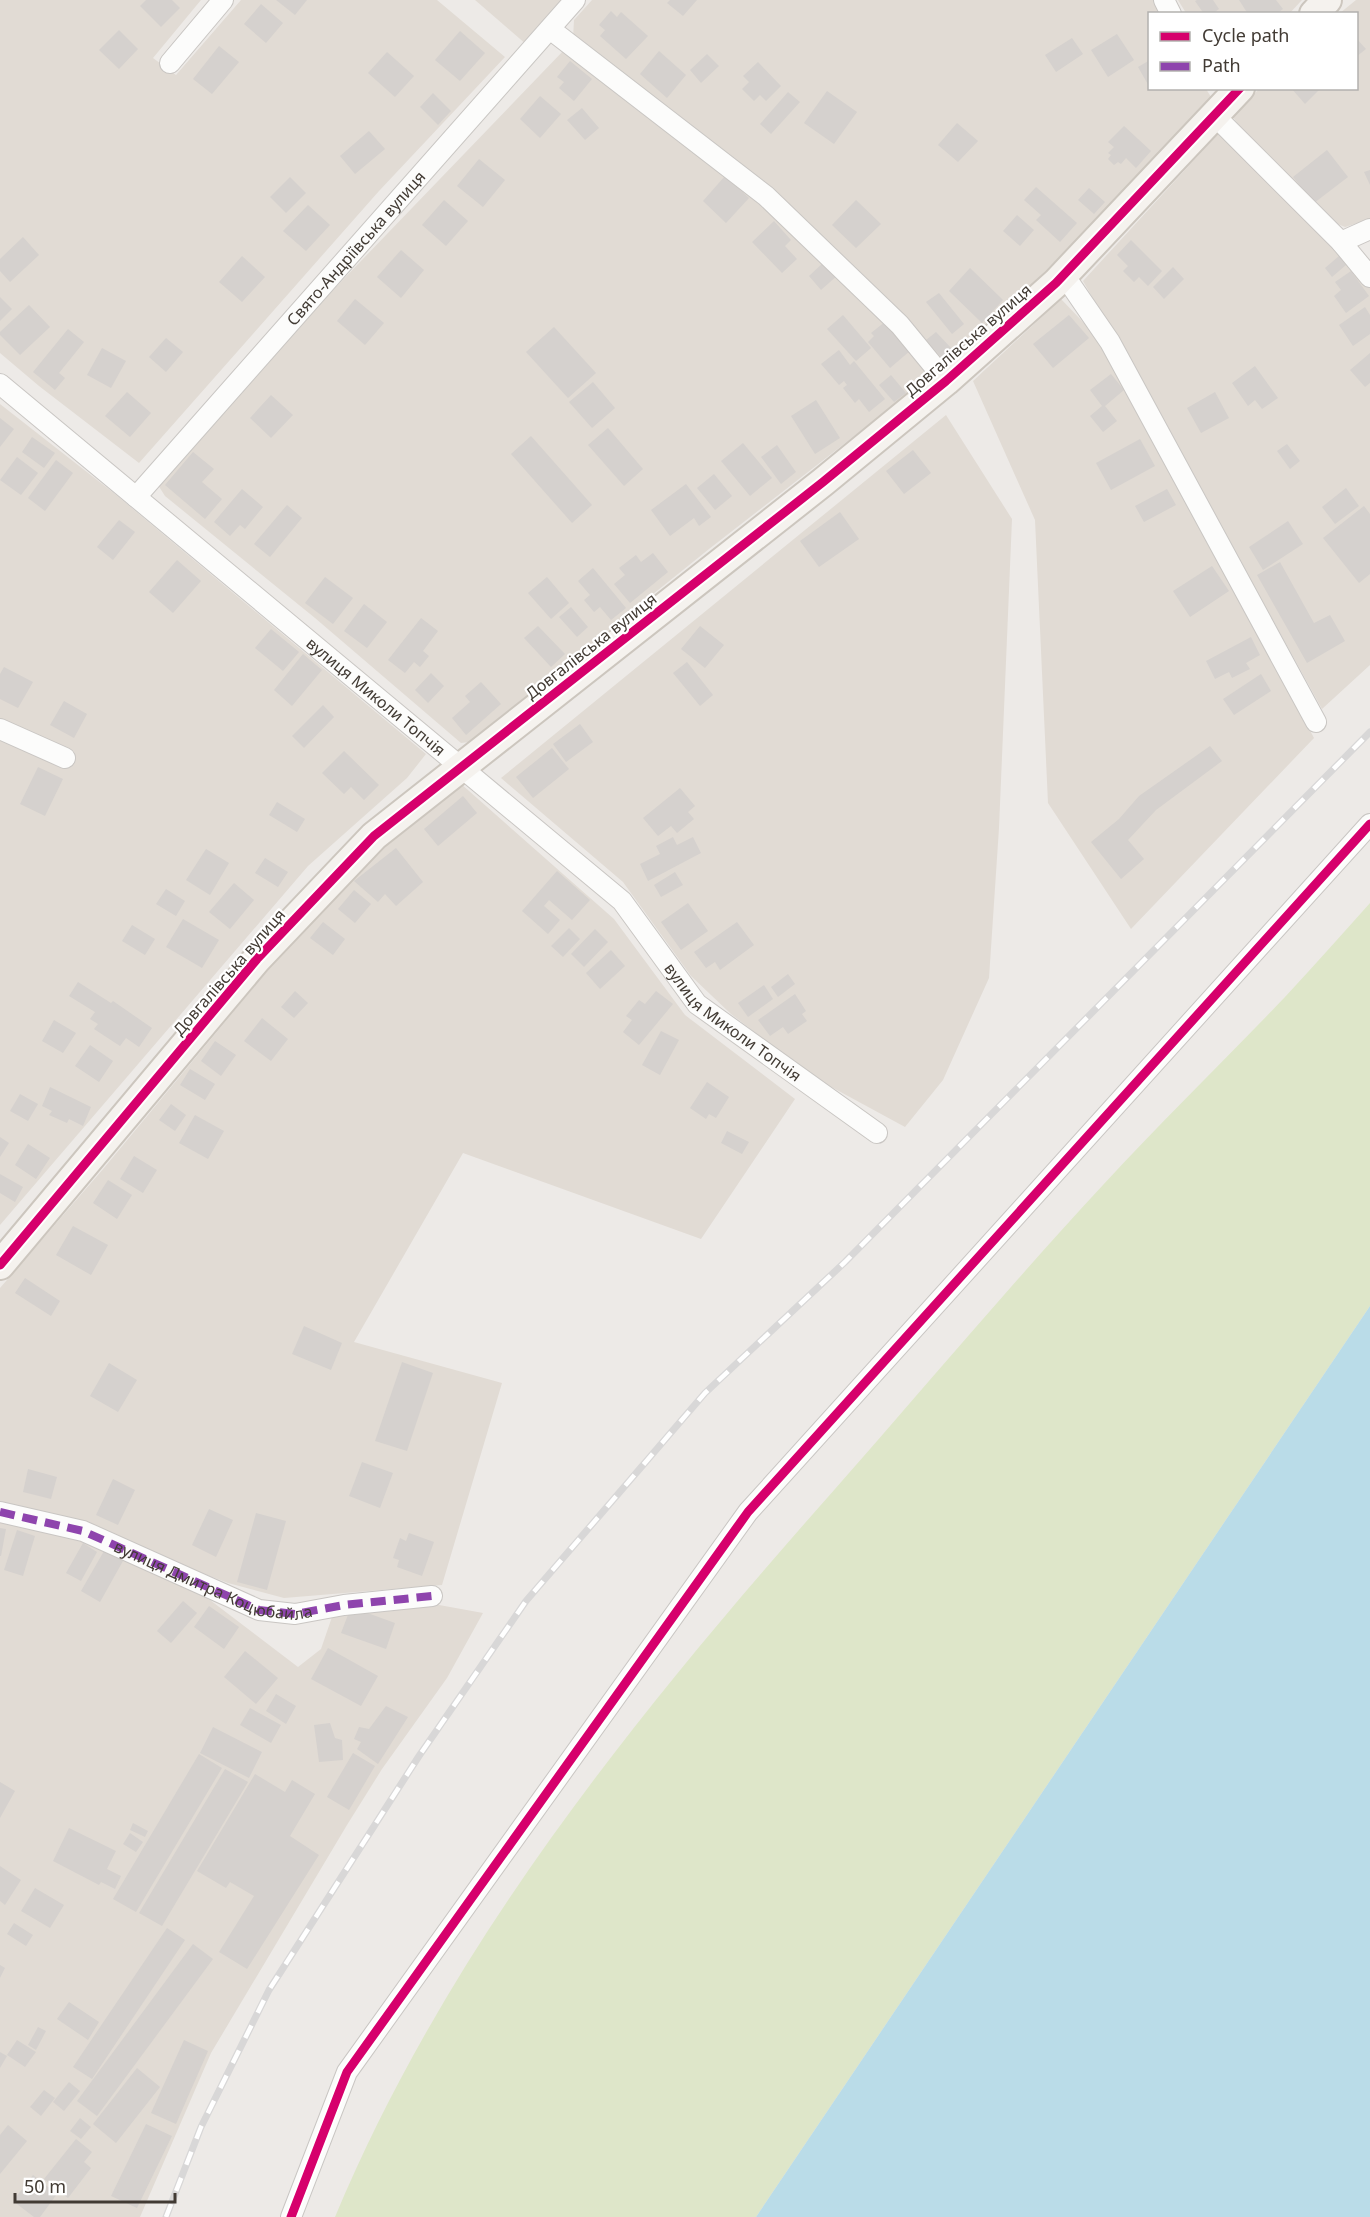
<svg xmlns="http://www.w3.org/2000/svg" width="1370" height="2217" font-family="'Noto Sans',sans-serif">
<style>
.residential{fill:#e1dbd4}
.green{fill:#dee6c9}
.water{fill:#badce8}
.building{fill:#d5d1ce}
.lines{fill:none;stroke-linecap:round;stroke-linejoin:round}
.street-casing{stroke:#c9c6c3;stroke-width:22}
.secondary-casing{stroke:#ccc6be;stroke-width:32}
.street{stroke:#fcfcfb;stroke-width:20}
.secondary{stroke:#f5f2ee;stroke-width:28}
.rail-casing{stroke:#d8d7d7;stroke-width:7}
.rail{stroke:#fff;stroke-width:4.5;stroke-dasharray:14;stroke-linecap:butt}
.quiet{stroke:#8e44ad;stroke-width:8;stroke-dasharray:15 8;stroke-linecap:butt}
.cycleway-casing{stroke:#fff;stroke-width:13}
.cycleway{stroke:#d6006c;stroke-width:9}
.labels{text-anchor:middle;stroke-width:4.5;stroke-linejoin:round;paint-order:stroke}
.street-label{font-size:16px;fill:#423b34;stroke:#fff}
</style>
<rect width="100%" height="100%" fill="#edeae7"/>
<g class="residential">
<polygon points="0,0 201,0 153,58 176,75 241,0 437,0 505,57 379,191 139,463 39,386 0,353"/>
<polygon points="475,0 566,0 527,45"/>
<polygon points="592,0 1155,0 1163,13 1150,14 1150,88 1206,89 1213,100 1012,305 943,365 905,323 573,38 574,20"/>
<polygon points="1178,0 1302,0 1289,14 1186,13"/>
<polygon points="1356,0 1370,0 1370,219 1345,227 1320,217 1257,150 1232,116 1259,89 1356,88 1356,14 1340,13"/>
<polygon points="565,49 758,194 934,374 709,549 469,742 461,743 315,618 165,496 158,485 284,341"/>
<polygon points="1218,134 1319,229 1370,288 1370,665 1322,709 1179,450 1083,281"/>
<polygon points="1061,299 1106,346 1314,738 1131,929 1048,803 1035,520 973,381"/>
<polygon points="0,404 115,494 426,754 407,778 308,866 0,1225"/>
<polygon points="946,415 1012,519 999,828 989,978 943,1080 905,1127 813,1077 731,1014 691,976 623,882 501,778"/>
<polygon points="460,783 614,919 685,1015 795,1099 701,1239 463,1153 354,1342 502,1383 442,1585 284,1598 228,1583 48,1514 0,1504 0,1288 104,1168 317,911 392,835"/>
<polygon points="0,1521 89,1541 137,1563 210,1600 298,1667 321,1649 333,1614 428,1603 483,1613 447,1678 382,1769 347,1825 211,2053 140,2217 0,2217"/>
</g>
<path class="green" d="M1370,903V1306L756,2217H335C449,1944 640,1709 835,1489C924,1388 1011,1284 1103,1185C1162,1121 1225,1060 1285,997C1314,966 1342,934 1370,903Z"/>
<polygon class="water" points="1370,1306 1370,2217 756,2217"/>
<g class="building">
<polygon points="146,0 172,0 180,8 161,27 140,6"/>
<polygon points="276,0 307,0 295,15"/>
<polygon points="670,0 697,0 683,16 667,3"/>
<polygon points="1197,0 1213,0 1219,9 1212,14 1204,14 1195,1"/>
<polygon points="1239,0 1276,0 1283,9 1276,14 1257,12 1248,14"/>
<polygon points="261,4 283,23 266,43 244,24"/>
<polygon points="611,11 617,17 621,12 648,36 626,59 600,36 605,30 599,25"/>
<polygon points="119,30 138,49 119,69 99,50"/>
<polygon points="460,31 485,53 460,81 435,60"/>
<polygon points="1117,34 1134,60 1108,77 1091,50"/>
<polygon points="1072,38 1083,54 1056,72 1045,55"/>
<polygon points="1356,38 1366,49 1356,57"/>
<polygon points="219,46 239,62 212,94 193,79"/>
<polygon points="659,51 686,75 667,98 640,74"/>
<polygon points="387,52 414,76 395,97 368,73"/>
<polygon points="707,54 719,66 701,83 690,70"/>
<polygon points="1150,60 1150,88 1138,67"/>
<polygon points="570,61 592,79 574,101 559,88 564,82 557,77"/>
<polygon points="758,62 781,86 766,101 760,95 754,101 742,89 749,82 743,76"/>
<polygon points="1291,88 1321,88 1305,104"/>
<polygon points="827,91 857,112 834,144 804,123"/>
<polygon points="788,92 800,102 771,134 760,124"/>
<polygon points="433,93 451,111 438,125 420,107"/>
<polygon points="540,96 561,114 540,138 520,119"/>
<polygon points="582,108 599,128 585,140 567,120"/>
<polygon points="957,123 978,141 958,162 938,145"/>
<polygon points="1124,126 1151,151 1136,168 1126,158 1121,164 1118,162 1114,165 1108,159 1111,155 1108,153 1114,147 1108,142"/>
<polygon points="369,131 385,149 355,174 340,156"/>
<polygon points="1327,150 1348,177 1314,203 1293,177"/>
<polygon points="479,159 505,180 483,207 457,186"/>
<polygon points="1370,170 1370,185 1364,172"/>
<polygon points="725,176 749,198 726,223 703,201"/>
<polygon points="290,177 306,193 286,213 270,197"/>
<polygon points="1036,187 1077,223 1060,242 1036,220 1041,215 1024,200"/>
<polygon points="1089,188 1105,202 1094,214 1078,200"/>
<polygon points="444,200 468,221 446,246 422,225"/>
<polygon points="856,200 881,224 856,248 832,225"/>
<polygon points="308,205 330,225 306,251 283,231"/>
<polygon points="1017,215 1034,230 1020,246 1003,231"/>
<polygon points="774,221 791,240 785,246 797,259 782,273 752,242"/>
<polygon points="23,237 39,255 10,282 0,271 0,259"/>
<polygon points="1131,240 1162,271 1148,286 1139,277 1134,282 1123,271 1128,266 1117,255"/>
<polygon points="401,250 424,270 401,298 377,277"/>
<polygon points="242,256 265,277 242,302 219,282"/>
<polygon points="1339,256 1346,265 1332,277 1325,268"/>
<polygon points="825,261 838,275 821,290 809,276"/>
<polygon points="1173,267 1184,279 1164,299 1153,287"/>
<polygon points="970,268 1003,300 982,323 949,291"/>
<polygon points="1351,271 1369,296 1346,313 1334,296 1341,290 1335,282"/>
<polygon points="939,293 964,324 952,334 926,302"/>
<polygon points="0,297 12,309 0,321"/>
<polygon points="355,299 384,323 365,345 337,321"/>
<polygon points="29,305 50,327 20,355 0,335 0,332"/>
<polygon points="1365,307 1370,315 1370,334 1353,346 1339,325"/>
<polygon points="843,315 871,348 856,361 827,329"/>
<polygon points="1069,315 1089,338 1053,368 1033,344"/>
<polygon points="886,321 911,350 890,368 868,342 874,336 871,333"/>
<polygon points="554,327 596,373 568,398 526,352"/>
<polygon points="68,329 84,342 59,373 65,378 55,390 33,372"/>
<polygon points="936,332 953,350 943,359 926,340"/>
<polygon points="166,338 183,352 166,372 149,357"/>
<polygon points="102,348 126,361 111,388 87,375"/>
<polygon points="839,350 850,365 854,361 885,399 869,412 859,399 855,403 843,388 847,385 844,381 839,385 821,364"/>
<polygon points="1370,353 1370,383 1365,387 1350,370"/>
<polygon points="1255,366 1278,398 1262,409 1255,400 1248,406 1232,383"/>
<polygon points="1111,374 1124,390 1105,406 1117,421 1103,432 1090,416 1102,406 1090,390"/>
<polygon points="891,375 906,393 894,402 879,385"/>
<polygon points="593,382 615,408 592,428 569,402"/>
<polygon points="127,392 151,413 130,437 105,416"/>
<polygon points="1215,392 1229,418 1201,433 1187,408"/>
<polygon points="271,395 293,415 271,438 250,418"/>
<polygon points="816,400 840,438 815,454 791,416"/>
<polygon points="0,418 14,429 0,447"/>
<polygon points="608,428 643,469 624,486 588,445"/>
<polygon points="531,436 592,505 572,523 511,454"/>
<polygon points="32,437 55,453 44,468 22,452"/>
<polygon points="1140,439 1155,466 1111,490 1096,463"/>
<polygon points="743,443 772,478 750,496 721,461"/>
<polygon points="1287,444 1300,461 1290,469 1277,451"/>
<polygon points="777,445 796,472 781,484 761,457"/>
<polygon points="913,450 931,473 904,494 886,471"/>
<polygon points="193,452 214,469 202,482 222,499 205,519 165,485"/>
<polygon points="17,457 38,473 21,495 0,480"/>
<polygon points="56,460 73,473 45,511 28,498"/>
<polygon points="714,474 732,496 715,510 697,488"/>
<polygon points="686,484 711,517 699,526 694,518 670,536 651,510"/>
<polygon points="1346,488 1359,506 1335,524 1322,507"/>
<polygon points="242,489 263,507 245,529 240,525 230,536 214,522"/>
<polygon points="1167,489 1176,505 1144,522 1135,506"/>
<polygon points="287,505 302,518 270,557 254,544"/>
<polygon points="1364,506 1370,514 1370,574 1359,583 1323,538"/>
<polygon points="840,512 859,539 819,567 800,541"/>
<polygon points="119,520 135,532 113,560 97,547"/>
<polygon points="1288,521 1303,544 1263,570 1249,547"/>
<polygon points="653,553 668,572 630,603 614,584 625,575 619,568 636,555 641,562"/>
<polygon points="177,560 201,581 173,613 149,592"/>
<polygon points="1280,562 1314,623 1330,615 1345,641 1307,663 1257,575"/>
<polygon points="1212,566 1229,591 1190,617 1173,591"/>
<polygon points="593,568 626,608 611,620 600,607 594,612 584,600 590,595 578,581"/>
<polygon points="325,577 353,598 333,624 305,603"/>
<polygon points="547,577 569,603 551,619 528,593"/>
<polygon points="364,604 387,622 367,648 344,631"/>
<polygon points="571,607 588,627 577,637 559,617"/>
<polygon points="421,618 438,631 423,651 429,656 420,667 414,662 405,673 388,660"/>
<polygon points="538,626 565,654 551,667 524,638"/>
<polygon points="700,626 724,645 705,668 681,649"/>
<polygon points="271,629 299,652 283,671 255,648"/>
<polygon points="1251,637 1260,655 1246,663 1250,669 1232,678 1229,672 1215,679 1206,661"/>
<polygon points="303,654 322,670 292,706 274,690"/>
<polygon points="687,662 713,695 700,706 673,673"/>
<polygon points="4,667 33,682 18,708 0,699 0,674"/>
<polygon points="431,673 444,686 428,703 415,690"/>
<polygon points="1261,674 1271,691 1234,715 1223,699"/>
<polygon points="481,682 501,704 466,735 452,718 470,702 465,696"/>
<polygon points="64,701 87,714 74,738 50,725"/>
<polygon points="323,705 334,717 304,748 292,736"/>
<polygon points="580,724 593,742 566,762 553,744"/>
<polygon points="1210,746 1222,761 1156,810 1128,840 1144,859 1121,879 1091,842 1119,819 1139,796"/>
<polygon points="552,748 569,769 533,798 516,777"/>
<polygon points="344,751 379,785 364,800 351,787 344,794 322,773"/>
<polygon points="38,767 63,779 45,816 20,804"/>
<polygon points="680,788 695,806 688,812 694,819 677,833 671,826 658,836 643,818"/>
<polygon points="463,796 477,813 438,846 424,829"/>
<polygon points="277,802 305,819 297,832 269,815"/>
<polygon points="673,837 677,845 693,837 701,853 648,881 640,864 660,854 656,846"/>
<polygon points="396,848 423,882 396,906 385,894 378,902 354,881"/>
<polygon points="206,849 229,863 210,895 186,880"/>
<polygon points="265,858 288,872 278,887 255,873"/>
<polygon points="557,871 590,900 572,920 549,900 544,906 560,920 548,934 522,911"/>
<polygon points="675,872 683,885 661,897 654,885"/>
<polygon points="234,883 254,900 230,929 209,912"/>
<polygon points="166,889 185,901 176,916 156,904"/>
<polygon points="354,890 371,904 355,923 338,909"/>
<polygon points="688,903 708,931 681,950 661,922"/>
<polygon points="183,919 219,940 202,968 166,947"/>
<polygon points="323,922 345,939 333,955 310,938"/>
<polygon points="737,922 754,945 720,970 715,962 706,968 694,952"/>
<polygon points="132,925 155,939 145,955 122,941"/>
<polygon points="569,928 580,939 563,957 551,946"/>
<polygon points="595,929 608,942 584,967 571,954"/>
<polygon points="611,950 625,966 600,989 586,973"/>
<polygon points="788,974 795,984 778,997 771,987"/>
<polygon points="78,982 111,1003 113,1001 152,1028 139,1047 126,1038 120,1046 94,1029 98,1024 90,1019 95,1012 69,996"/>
<polygon points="764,985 773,999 748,1017 738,1003"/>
<polygon points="295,991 308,1003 294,1018 281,1007"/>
<polygon points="656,991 673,1004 639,1045 623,1032 632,1020 626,1016 639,1000 645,1004"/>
<polygon points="795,994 806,1011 802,1014 807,1021 788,1034 783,1027 770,1036 758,1020"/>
<polygon points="262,1018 288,1039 271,1061 244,1041"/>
<polygon points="54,1020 76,1033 63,1053 42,1041"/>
<polygon points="661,1031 679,1040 660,1075 642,1065"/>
<polygon points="215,1041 236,1055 221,1076 201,1061"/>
<polygon points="90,1045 113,1061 99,1082 75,1066"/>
<polygon points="190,1069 215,1084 205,1100 180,1085"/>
<polygon points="707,1082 729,1097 716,1118 709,1114 706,1119 690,1108"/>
<polygon points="50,1087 91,1107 83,1126 69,1119 67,1123 49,1115 52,1111 42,1106"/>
<polygon points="20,1094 38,1104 28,1121 10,1111"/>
<polygon points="171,1104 186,1115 175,1131 159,1120"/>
<polygon points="195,1115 224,1131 208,1159 179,1143"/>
<polygon points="727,1131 749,1142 742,1154 721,1143"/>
<polygon points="0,1137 9,1143 0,1157"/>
<polygon points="28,1144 50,1158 36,1179 15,1165"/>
<polygon points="134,1156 157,1170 143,1193 120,1179"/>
<polygon points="0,1174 23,1187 15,1202 0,1193"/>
<polygon points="108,1180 132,1195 117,1219 93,1203"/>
<polygon points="73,1226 108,1245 91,1275 56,1255"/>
<polygon points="25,1278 60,1301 51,1316 15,1293"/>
<polygon points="304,1326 342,1343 331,1370 292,1354"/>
<polygon points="402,1362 433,1373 407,1451 375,1441"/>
<polygon points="109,1363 137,1380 118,1412 90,1396"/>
<polygon points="362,1462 393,1473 380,1508 349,1496"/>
<polygon points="28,1469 57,1477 51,1499 23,1492"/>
<polygon points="113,1479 135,1490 118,1525 96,1515"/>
<polygon points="209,1509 233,1520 216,1557 192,1545"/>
<polygon points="256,1513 286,1521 267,1590 237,1582"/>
<polygon points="0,1528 6,1529 1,1556 0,1556"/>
<polygon points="17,1530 35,1536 23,1576 4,1570"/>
<polygon points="409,1533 434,1542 422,1576 397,1567 399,1560 393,1558 400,1538 406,1541"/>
<polygon points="83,1543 97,1552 81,1581 66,1573"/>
<polygon points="104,1551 123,1561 100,1602 81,1591"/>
<polygon points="183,1601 197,1613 171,1643 157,1631"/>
<polygon points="209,1606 239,1627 224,1649 194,1627"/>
<polygon points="351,1607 395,1623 386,1649 341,1633"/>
<polygon points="328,1648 378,1676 361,1706 311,1679"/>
<polygon points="245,1651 278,1678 256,1704 224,1677"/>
<polygon points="276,1694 296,1706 286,1724 266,1711"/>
<polygon points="386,1706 408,1717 378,1764 357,1749 361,1742 354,1739 359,1727 369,1729"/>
<polygon points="250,1708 281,1725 271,1743 240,1725"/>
<polygon points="330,1723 335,1738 342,1740 343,1760 319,1762 314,1725"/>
<polygon points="213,1727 262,1752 249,1778 200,1753"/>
<polygon points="353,1753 375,1766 349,1810 327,1797"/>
<polygon points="199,1754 222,1768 136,1912 113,1899"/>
<polygon points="225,1769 248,1782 162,1926 139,1913"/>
<polygon points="255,1774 285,1792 292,1780 315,1794 290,1836 319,1855 247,1969 219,1952 254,1896 230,1882 226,1888 197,1871"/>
<polygon points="0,1782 15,1791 0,1818"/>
<polygon points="133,1823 148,1831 145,1837 130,1830"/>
<polygon points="69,1828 116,1851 107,1869 121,1876 115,1889 101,1882 99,1885 53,1861"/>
<polygon points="130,1833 143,1842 136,1852 123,1844"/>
<polygon points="0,1866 21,1880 5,1905 0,1901"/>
<polygon points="35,1888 64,1905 50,1928 21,1911"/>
<polygon points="14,1923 33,1935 26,1946 7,1934"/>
<polygon points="167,1928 185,1940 92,2079 73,2067"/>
<polygon points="193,1944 213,1959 97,2116 77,2101"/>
<polygon points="0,1965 5,1968 0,1978"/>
<polygon points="69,2002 99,2022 88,2040 57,2019"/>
<polygon points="38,2027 46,2031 36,2050 28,2045"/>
<polygon points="17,2040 36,2052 25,2067 7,2055"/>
<polygon points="184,2040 208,2051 176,2124 151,2113"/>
<polygon points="0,2052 7,2056 0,2068"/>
<polygon points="137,2068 160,2087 116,2143 93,2124"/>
<polygon points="69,2082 80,2091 64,2111 53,2102"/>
<polygon points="44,2090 55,2098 41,2116 30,2107"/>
<polygon points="80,2118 91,2127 81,2139 70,2131"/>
<polygon points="146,2124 172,2136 137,2208 111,2196"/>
<polygon points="8,2125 27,2141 0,2174 0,2135"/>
<polygon points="76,2139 92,2152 84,2162 91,2168 68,2198 44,2179"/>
<polygon points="33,2175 57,2194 40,2217 34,2217 13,2201"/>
</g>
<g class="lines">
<g class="street-casing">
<g id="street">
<polyline points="1164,0 1171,14"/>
<polyline points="550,29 766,196 900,325 946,381"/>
<polyline points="170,63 223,0"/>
<polyline points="1214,115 1341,242 1370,277"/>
<polyline points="1341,242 1370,229"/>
<polyline points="1064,275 1110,342 1316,722"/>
<path id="s1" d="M0,384L622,901L697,1004L877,1133"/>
<path id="s2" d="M136,497L575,0"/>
<polyline points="0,729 65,758"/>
<polyline points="0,1512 83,1531 259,1610 295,1614 344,1605 432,1596"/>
<polyline points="291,2217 347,2072 748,1512 1370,824"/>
</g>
</g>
<g class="secondary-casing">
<g id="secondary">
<polyline points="1314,14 1327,0"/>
<polyline points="0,1265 257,959 374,836 823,482 946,381 1056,283 1240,88"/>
</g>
</g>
<use href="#street" class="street"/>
<use href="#secondary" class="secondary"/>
<g class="rail-casing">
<polyline id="rail" points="166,2217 201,2127 269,1990 419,1756 526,1601 705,1393 845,1262 1370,732"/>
</g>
<use href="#rail" class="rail"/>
<path class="quiet" id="s3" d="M0,1512L83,1531L259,1610L295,1614L344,1605L432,1596"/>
<g class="cycleway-casing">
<g id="cycleway">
<polyline points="0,1265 257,959 374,836 823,482 946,381 1056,283 1240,88"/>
<polyline points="291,2217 347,2072 748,1512 1370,824"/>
</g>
</g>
<use href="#cycleway" class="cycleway"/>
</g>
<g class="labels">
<g class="street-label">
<text dy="6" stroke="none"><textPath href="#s2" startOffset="332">Свято-Андріївська вулиця</textPath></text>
<text transform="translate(968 340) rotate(-41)" y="6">Довгалівська вулиця</text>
<text transform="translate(591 646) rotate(-38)" y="6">Довгалівська вулиця</text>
<text dy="6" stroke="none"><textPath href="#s1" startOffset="489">вулиця Миколи Топчія</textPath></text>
<text transform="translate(229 972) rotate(-49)" y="6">Довгалівська вулиця</text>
<text dy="6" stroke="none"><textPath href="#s1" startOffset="975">вулиця Миколи Топчія</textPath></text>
<text dy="6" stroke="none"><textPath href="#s3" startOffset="226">вулиця Дмитра Коцюбайла</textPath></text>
</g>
</g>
<rect x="1148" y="12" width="210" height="78" fill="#ffffff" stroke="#b3b1ae" stroke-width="1.5"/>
<rect x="1160" y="32" width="30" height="9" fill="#d6006c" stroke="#b3b1ae" stroke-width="1.5"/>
<text x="1202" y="42" font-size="18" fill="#423b34">Cycle path</text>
<rect x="1160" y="62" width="30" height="9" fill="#8e44ad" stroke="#b3b1ae" stroke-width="1.5"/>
<text x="1202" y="72" font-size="18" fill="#423b34">Path</text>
<path d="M15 2193v9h160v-9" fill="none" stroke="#423b34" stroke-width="3"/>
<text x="24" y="2193" font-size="18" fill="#423b34" stroke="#ffffff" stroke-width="4.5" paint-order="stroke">50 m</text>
</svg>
